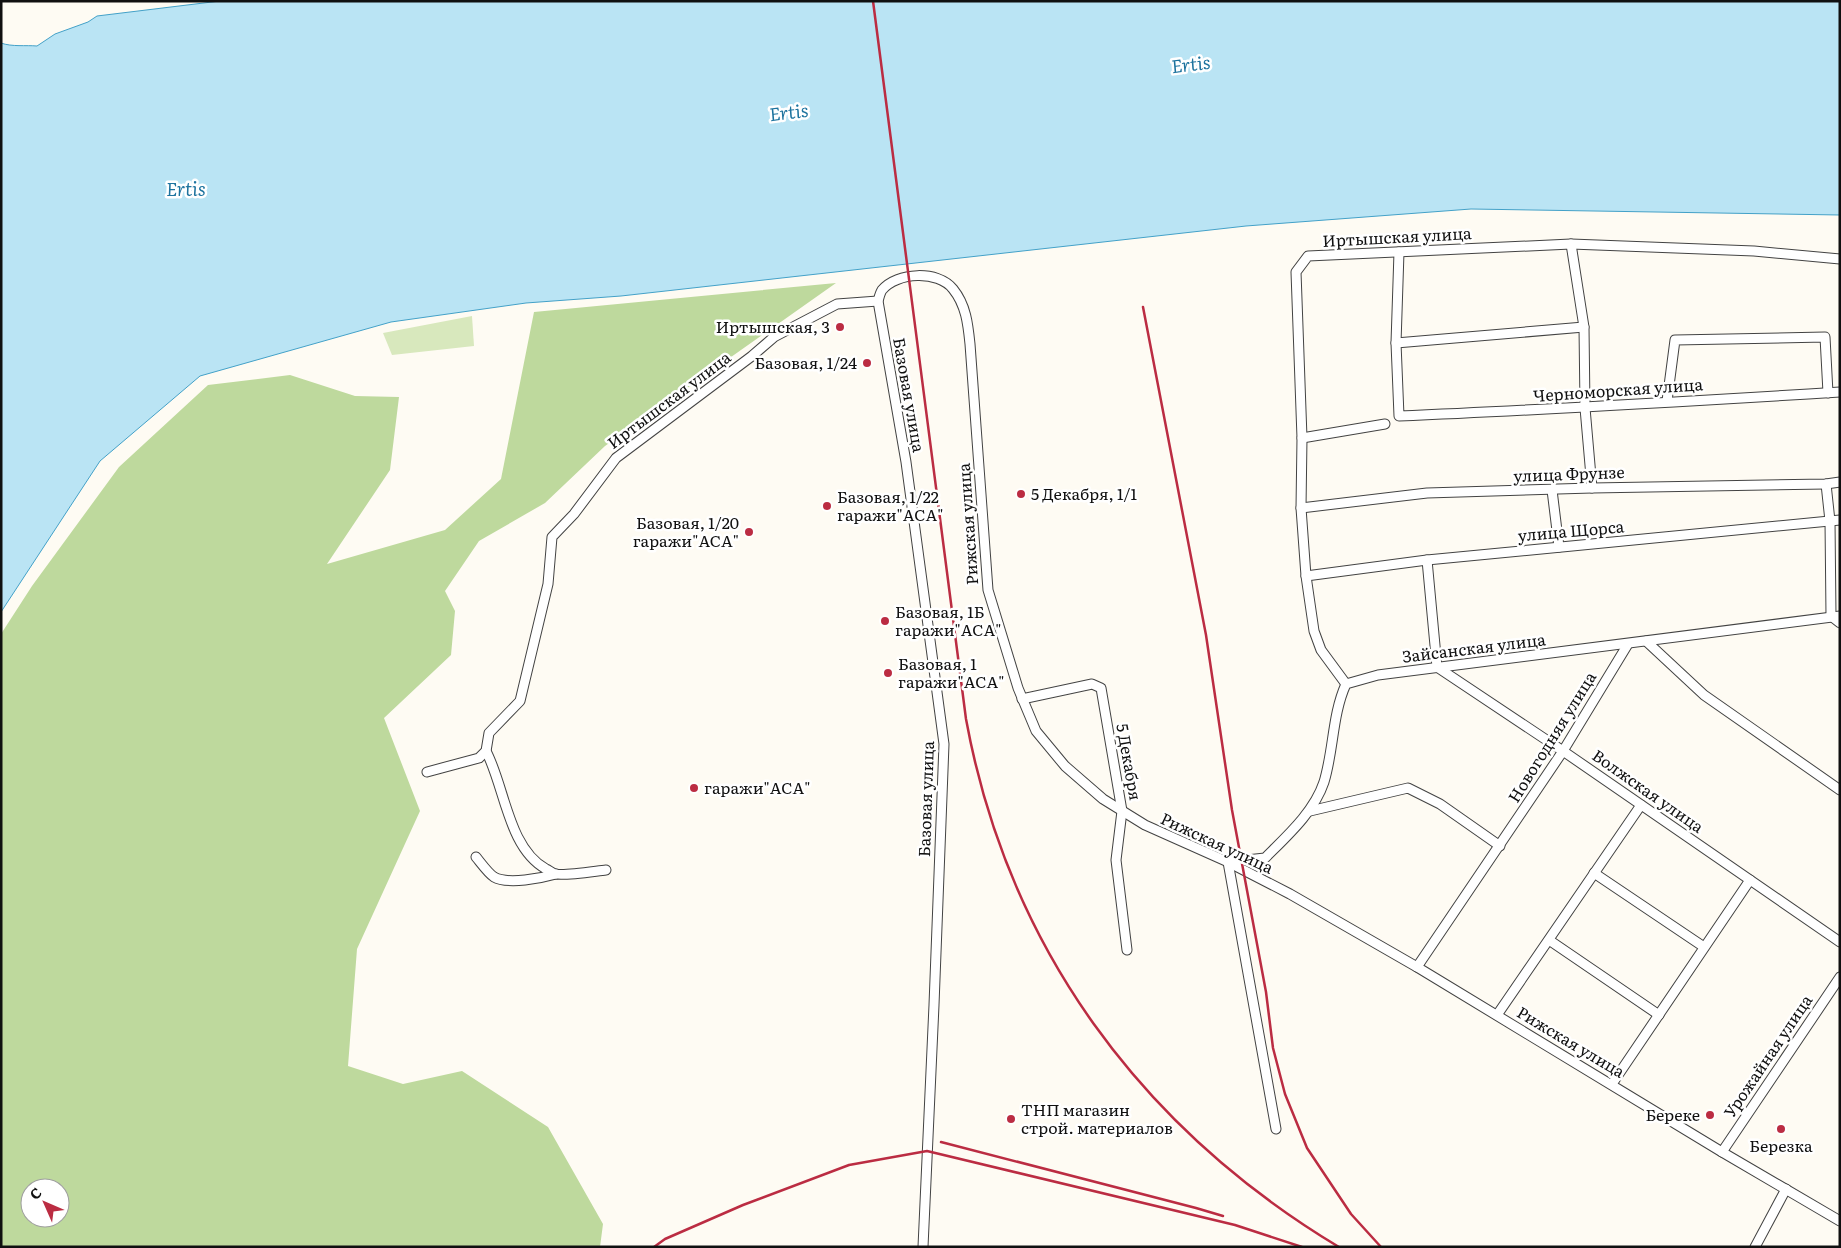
<svg xmlns="http://www.w3.org/2000/svg" width="1841" height="1248" font-family="Literata,serif">
<style>
.green{fill:#d8e8bd}
.forest{fill:#bed99d;fill-rule:evenodd}
.water{fill:#bae4f4;stroke:#43a1c8}
.lines{fill:none;stroke-linecap:round;stroke-linejoin:round}
.street-casing{stroke:#434343;stroke-width:11}
.street{stroke:#fff;stroke-width:9}
.rail{stroke:#bb2c42;stroke-width:2.5}
.poi-dot{fill:#bb2c42;stroke:#fff;stroke-width:2}
.labels{text-anchor:middle;stroke-width:5;stroke-linejoin:round;paint-order:stroke}
.street-label{font-size:16px;fill:#101010;stroke:#fff}
.poi-label{font-size:16px;fill:#101010;stroke:#fff;text-anchor:start}
.water-label{font-size:18px;font-style:italic;fill:#1d739e;stroke:#fff}
</style>
<rect width="100%" height="100%" fill="#fefbf3"/>
<polygon class="green" points="472,316 474,346 392,355 383,333"/>
<path class="forest" d="M836,283L605,446L545,503L479,541L445,591L455,611L451,655L384,718L420,811L357,949L348,1066L403,1084L462,1071L548,1127L603,1224L600,1247H1V634L32,586L119,467L208,385L290,375L355,396L399,397L390,470L327,564L445,530L501,479L534,312ZM30,1188H60V1218H30Z"/>
<path class="water" d="M220,1H1840V215L1471,209L1246,226L621,296L526,303L391,322L200,376L100,461L1,612V43C12,47 26,45 37,46L55,34L88,22L97,16Z"/>
<g class="lines">
<g class="street-casing">
<g id="street">
<polyline points="1571,244 1584,327 1585,408 1592,488"/>
<path d="M1399,252L1396,343L1399,416C1546,410 1693,401 1840,392"/>
<polyline points="1396,343 1584,327"/>
<polyline points="1667,401 1675,340 1825,337 1828,393"/>
<polyline points="1302,438 1385,424"/>
<polyline points="1826,484 1830,521 1831,616 1840,623"/>
<polyline points="1552,490 1559,547"/>
<polyline points="1301,508 1427,493 1592,488 1826,484 1840,482"/>
<polyline points="1427,560 1437,667 1563,751 1840,942"/>
<polyline points="1306,576 1427,560 1840,520"/>
<polyline points="1646,641 1704,695 1840,790"/>
<polyline points="1346,684 1321,650 1314,631 1306,576 1301,508 1302,438 1296,272 1308,256 1571,244 1754,251 1840,259"/>
<polyline points="1022,699 1092,684 1101,688 1122,811 1116,860 1127,950"/>
<path d="M486,751C505,787 508,848 546,869C549,870 553,874 556,874C564,876 596,871 606,870"/>
<polyline points="427,772 479,758 486,751 489,733 520,701 548,584 552,537 574,514 616,458 752,356 774,337 837,304 878,301"/>
<polyline points="1310,811 1408,788 1440,804 1500,846"/>
<path d="M476,857C481,863 488,873 494,877C508,885 542,878 556,874"/>
<polyline points="1594,873 1704,947"/>
<polyline points="1549,940 1659,1015"/>
<polyline points="1417,967 1563,751 1628,644"/>
<polyline points="1497,1015 1641,805"/>
<polyline points="1612,1084 1750,880"/>
<path d="M1276,1129L1228,862L1265,858C1287,836 1314,812 1324,782C1334,749 1332,715 1346,684L1378,675L1840,616"/>
<polyline points="1722,1152 1840,977"/>
<path d="M923,1247L934,1005L944,744L906,462L878,301C879,298 880,293 882,290C897,272 938,270 953,289C966,305 968,324 970,344L988,590L1018,688L1036,731L1065,766L1103,799L1145,825L1228,862L1290,894L1417,967L1722,1152L1840,1221"/>
<polyline points="1755,1247 1786,1189"/>
</g>
</g>
<use href="#street" class="street"/>
<g class="rail">
<path d="M873,1L966,719C1008,948 1141,1128 1339,1247"/>
<polyline points="1143,307 1206,635 1232,810 1266,992 1273,1048 1285,1094 1307,1148 1351,1214 1381,1247"/>
<polyline points="941,1142 1196,1208 1223,1216"/>
<polyline points="654,1247 665,1239 743,1205 849,1165 927,1151 1235,1225 1302,1247"/>
</g>
</g>
<g class="poi-dot">
<circle cx="840" cy="327" r="5"/>
<circle cx="867" cy="363" r="5"/>
<circle cx="1021" cy="494" r="5"/>
<circle cx="827" cy="506" r="5"/>
<circle cx="749" cy="532" r="5"/>
<circle cx="885" cy="621" r="5"/>
<circle cx="888" cy="673" r="5"/>
<circle cx="694" cy="788" r="5"/>
<circle cx="1710" cy="1115" r="5"/>
<circle cx="1011" cy="1119" r="5"/>
<circle cx="1781" cy="1129" r="5"/>
</g>
<g class="labels">
<g class="street-label">
<text transform="translate(1397 237) rotate(-3)" y="6">Иртышская улица</text>
<text transform="translate(1618 390) rotate(-4)" y="6">Черноморская улица</text>
<text transform="translate(909 395) rotate(80)" y="6">Базовая улица</text>
<text transform="translate(669 400) rotate(-37)" y="6">Иртышская улица</text>
<text transform="translate(1569 474) rotate(-2)" y="6">улица Фрунзе</text>
<text transform="translate(968 524) rotate(-94)" y="6">Рижская улица</text>
<text transform="translate(1571 531) rotate(-5)" y="6">улица Щорса</text>
<text transform="translate(1474 648) rotate(-7)" y="6">Зайсанская улица</text>
<text transform="translate(1552 737) rotate(-58)" y="6">Новогодняя улица</text>
<text transform="translate(1129 762) rotate(80)" y="6">5 Декабря</text>
<text transform="translate(1648 791) rotate(35)" y="6">Волжская улица</text>
<text transform="translate(926 799) rotate(-88)" y="6">Базовая улица</text>
<text transform="translate(1217 843) rotate(25)" y="6">Рижская улица</text>
<text transform="translate(1571 1042) rotate(31)" y="6">Рижская улица</text>
<text transform="translate(1768 1056) rotate(-56)" y="6">Урожайная улица</text>
</g>
<g class="poi-label">
<text x="830" y="333" text-anchor="end">Иртышская, 3</text>
<text x="857" y="369" text-anchor="end">Базовая, 1/24</text>
<text x="1031" y="500">5 Декабря, 1/1</text>
<text x="837" y="503">Базовая, 1/22<tspan x="837" dy="18">гаражи"ACА"</tspan></text>
<text x="739" y="529" text-anchor="end">Базовая, 1/20<tspan x="739" dy="18">гаражи"ACА"</tspan></text>
<text x="895" y="618">Базовая, 1Б<tspan x="895" dy="18">гаражи"ACА"</tspan></text>
<text x="898" y="670">Базовая, 1<tspan x="898" dy="18">гаражи"ACА"</tspan></text>
<text x="704" y="794">гаражи"ACА"</text>
<text x="1021" y="1116">ТНП магазин<tspan x="1021" dy="18">строй. материалов</tspan></text>
<text x="1700" y="1121" text-anchor="end">Береке</text>
<text x="1781" y="1152" text-anchor="middle">Березка</text>
</g>
<g class="water-label">
<text transform="translate(1191 65) rotate(-7)" y="6">Ertis</text>
<text transform="translate(789 113) rotate(-7)" y="6">Ertis</text>
<text x="186" y="196">Ertis</text>
</g>
</g>
<rect width="1841" height="1248" fill="none" stroke="#101010" stroke-width="5"/>
<g transform="translate(45 1203) rotate(315)"><circle r="24" fill="#ffffff" stroke="#9f9f9f"/>
<path d="M0-4L9 19L0 12L-9 19Z" fill="#bb2c42"/>
<text y="-8" font-size="14" font-weight="bold" text-anchor="middle" fill="#101010">С</text>
</g>
</svg>
